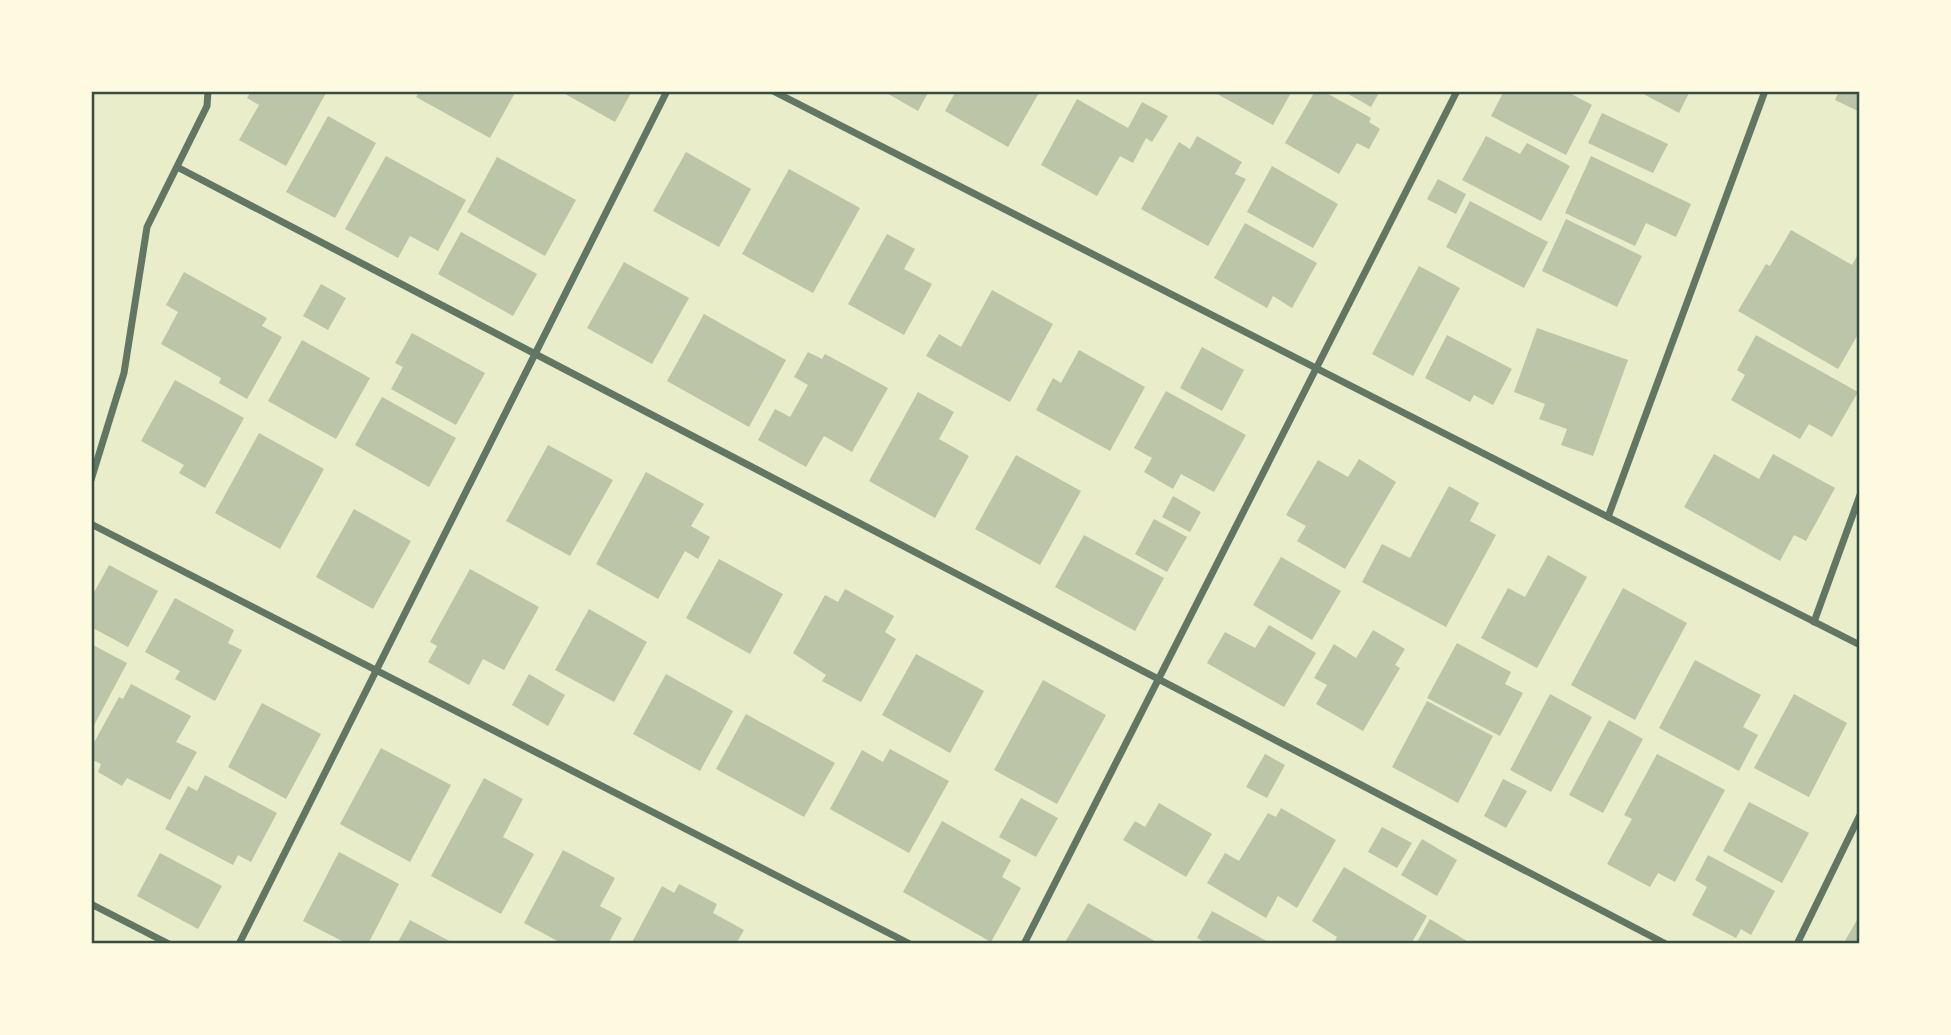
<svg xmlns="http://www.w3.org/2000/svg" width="1951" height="1035" font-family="'Nunito Sans',sans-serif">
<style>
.building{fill:#bcc5a7}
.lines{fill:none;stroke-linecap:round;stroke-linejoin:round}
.minor{stroke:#617663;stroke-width:7}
.neatline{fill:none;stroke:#344e41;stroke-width:2.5}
</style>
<rect width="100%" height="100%" fill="#e9edc9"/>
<g class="building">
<polygon points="251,91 327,91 286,166 239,140 259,105 247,98"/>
<polygon points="420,91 516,91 490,138 416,97"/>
<polygon points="560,91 627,91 631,93 615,122"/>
<polygon points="883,91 929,91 918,111"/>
<polygon points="956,91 1040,91 1008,147 945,111"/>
<polygon points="1212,91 1292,91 1273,125"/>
<polygon points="1315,91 1323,91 1371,118 1369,122 1380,129 1369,149 1357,143 1339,174 1285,143"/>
<polygon points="1343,91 1380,91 1371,107"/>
<polygon points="1504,91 1566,91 1592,105 1566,155 1491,116"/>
<polygon points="1638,91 1690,91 1679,113"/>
<polygon points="1839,91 1860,91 1860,112 1835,100"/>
<polygon points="1077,99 1128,128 1142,102 1168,116 1152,142 1146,138 1133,163 1120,156 1097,196 1041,165"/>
<polygon points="1602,113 1668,144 1653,173 1588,143"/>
<polygon points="328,116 376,143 335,218 286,192"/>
<polygon points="1197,136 1242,162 1235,174 1246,179 1208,246 1141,209 1179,142 1190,149"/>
<polygon points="1486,136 1520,154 1527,143 1570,166 1541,221 1462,180"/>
<polygon points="686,152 751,189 719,247 653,211"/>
<polygon points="386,156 466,200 438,251 410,236 398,258 345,229"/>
<polygon points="1591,156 1691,204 1676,237 1646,223 1635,246 1565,213"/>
<polygon points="497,157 576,200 545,256 467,212"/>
<polygon points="1272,166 1338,204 1313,248 1247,212"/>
<polygon points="789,169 860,208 813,293 742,254"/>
<polygon points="1438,179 1466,194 1456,214 1427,199"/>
<polygon points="1470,201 1548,242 1524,288 1446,247"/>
<polygon points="1566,219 1642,256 1617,307 1542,271"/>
<polygon points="1245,223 1317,263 1292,308 1273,296 1267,308 1214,278"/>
<polygon points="1791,230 1852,265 1860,251 1860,331 1838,369 1738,311 1766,264 1770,266"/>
<polygon points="461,232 537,274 513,316 438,274"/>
<polygon points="887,234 915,249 904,269 932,284 904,335 848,304"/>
<polygon points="624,262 689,298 652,364 587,328"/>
<polygon points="1419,266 1460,288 1413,376 1372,354"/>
<polygon points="184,272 267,318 262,326 282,337 247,399 219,383 221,378 161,344 178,312 166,305"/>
<polygon points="321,284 346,298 328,330 303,316"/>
<polygon points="992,290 1053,324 1010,402 926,356 939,334 961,347"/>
<polygon points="704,314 786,360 749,427 667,381"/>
<polygon points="1537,328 1628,360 1593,456 1561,445 1567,429 1539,419 1545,404 1514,392"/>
<polygon points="412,333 485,373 456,425 391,389 403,367 395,363"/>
<polygon points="1447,335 1512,369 1493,405 1474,395 1470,402 1425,378"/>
<polygon points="1756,335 1858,392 1832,437 1809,424 1800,439 1731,400 1745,375 1737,370"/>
<polygon points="302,340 370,378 336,439 268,401"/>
<polygon points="1202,347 1244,370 1222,411 1180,388"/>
<polygon points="1079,350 1145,387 1110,451 1036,410 1053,378 1061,383"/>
<polygon points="808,352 822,359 825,354 888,388 852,452 824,436 806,467 758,440 775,409 790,417 808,385 794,377"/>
<polygon points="175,380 244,418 205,488 179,473 184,465 141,441"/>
<polygon points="1166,391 1246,435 1214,492 1181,474 1173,489 1144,472 1152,458 1134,448"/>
<polygon points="918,392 954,412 939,439 969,456 935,518 869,481"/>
<polygon points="382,397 456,438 429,487 355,445"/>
<polygon points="259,433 324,469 280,549 215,513"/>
<polygon points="548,445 613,480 570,556 506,521"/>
<polygon points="1714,454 1759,479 1773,454 1835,488 1806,541 1794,535 1780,561 1684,507"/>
<polygon points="1016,455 1081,491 1040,565 975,529"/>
<polygon points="1359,459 1396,482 1345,569 1297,541 1306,526 1286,515 1318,460 1348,477"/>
<polygon points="646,472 704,504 691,526 710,537 698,559 685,551 658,599 596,564"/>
<polygon points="1449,486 1479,503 1470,521 1496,535 1446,627 1362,582 1382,544 1410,558"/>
<polygon points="1173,496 1201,512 1190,532 1162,517"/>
<polygon points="354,509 411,541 373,609 316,577"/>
<polygon points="1154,519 1187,537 1167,572 1135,554"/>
<polygon points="1084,535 1164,578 1135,631 1055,587"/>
<polygon points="1548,555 1587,577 1537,668 1481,638 1508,588 1525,597"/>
<polygon points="1281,557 1341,591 1312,640 1253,605"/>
<polygon points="719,559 783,594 750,654 686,618"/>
<polygon points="109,565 158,591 128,647 91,627 91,598"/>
<polygon points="470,569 539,607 504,670 483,659 469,685 428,662 437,646 430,642"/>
<polygon points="1623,588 1687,623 1635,720 1571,685"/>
<polygon points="845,589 894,616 885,632 896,639 861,702 822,681 826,675 793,653 825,595 838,602"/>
<polygon points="175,598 234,630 228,643 242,650 215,701 175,679 180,671 145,652"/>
<polygon points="589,609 647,642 614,702 555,670"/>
<polygon points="1269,625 1316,653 1284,707 1207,663 1225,632 1255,648"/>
<polygon points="1373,630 1405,649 1395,665 1400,668 1363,731 1316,704 1327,685 1314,678 1334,644 1356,658"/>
<polygon points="1457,643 1511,672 1505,684 1523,693 1500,736 1427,698"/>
<polygon points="91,644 127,663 91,731"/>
<polygon points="916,654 984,691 950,753 882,715"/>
<polygon points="1695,660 1761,695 1743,727 1758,735 1739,771 1659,728"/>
<polygon points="529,674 565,695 548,726 512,705"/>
<polygon points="666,674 733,711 700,771 633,734"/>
<polygon points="1043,680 1106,715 1057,804 994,770"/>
<polygon points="131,684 191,716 176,742 197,752 170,800 127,778 122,786 98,772 101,764 91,759 91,748 119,697 123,699"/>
<polygon points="1550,694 1592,717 1551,792 1510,770"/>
<polygon points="1794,694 1847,723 1809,797 1754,768"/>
<polygon points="1427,701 1493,736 1458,803 1392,767"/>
<polygon points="262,703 321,734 286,799 228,767"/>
<polygon points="746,714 835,763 804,817 716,769"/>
<polygon points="1609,720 1643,739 1603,813 1569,795"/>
<polygon points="381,748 451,785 410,862 340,824"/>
<polygon points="890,749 949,781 909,853 830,809 862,750 883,762"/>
<polygon points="1265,754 1285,765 1267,798 1246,787"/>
<polygon points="1657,754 1725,790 1675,882 1658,873 1650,887 1607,864 1632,819 1624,815"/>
<polygon points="205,775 277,813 251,862 238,855 233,865 165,829 188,786 197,791"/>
<polygon points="484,778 523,799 503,837 534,854 501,914 431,876"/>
<polygon points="1503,779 1527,791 1506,828 1484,816"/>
<polygon points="1021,798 1058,818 1036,857 999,837"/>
<polygon points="1749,802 1809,833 1782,883 1723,851"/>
<polygon points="1159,803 1212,834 1186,877 1123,840 1135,821 1145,827"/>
<polygon points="1281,808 1336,840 1297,908 1278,896 1266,918 1207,883 1225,853 1239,861 1268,813 1276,817"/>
<polygon points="942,821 1011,860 1002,877 1021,888 991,942 903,892"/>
<polygon points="1382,827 1412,843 1397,868 1368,852"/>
<polygon points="1422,839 1457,860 1437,896 1401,875"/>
<polygon points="563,850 615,878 600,906 622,918 608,944 563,944 524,923"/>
<polygon points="339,852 399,884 368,944 348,944 303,921"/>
<polygon points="160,853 222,886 198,929 137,896"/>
<polygon points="1708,855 1775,891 1751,935 1741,929 1736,938 1692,915 1707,887 1695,880"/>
<polygon points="1344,867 1427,916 1411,944 1341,944 1335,941 1337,937 1312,921"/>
<polygon points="679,884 717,904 713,913 744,930 736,944 631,944 662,886 674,893"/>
<polygon points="1088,903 1160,944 1064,944"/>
<polygon points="1212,911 1272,944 1208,944 1197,938"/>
<polygon points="1430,919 1472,944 1416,944"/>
<polygon points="410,920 455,944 397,944"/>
<polygon points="1857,920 1860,922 1860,944 1843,944"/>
</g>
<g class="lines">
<g class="minor">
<polyline points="773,91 1608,517"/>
<polyline points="1765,91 1608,517 1860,645"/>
<polyline points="179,168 1666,944"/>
<polyline points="91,480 124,373 147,227 207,106 208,91"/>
<polyline points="91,524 910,944"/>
<polyline points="1814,622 1860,495"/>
<polyline points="91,904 169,944"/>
<polyline points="239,944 667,91"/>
<polyline points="1024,944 1457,91"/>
<polyline points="1797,944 1860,815"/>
</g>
</g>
<rect width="1951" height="1035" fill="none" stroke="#fefae0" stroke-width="186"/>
<rect x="93" y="93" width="1765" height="849" class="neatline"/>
</svg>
